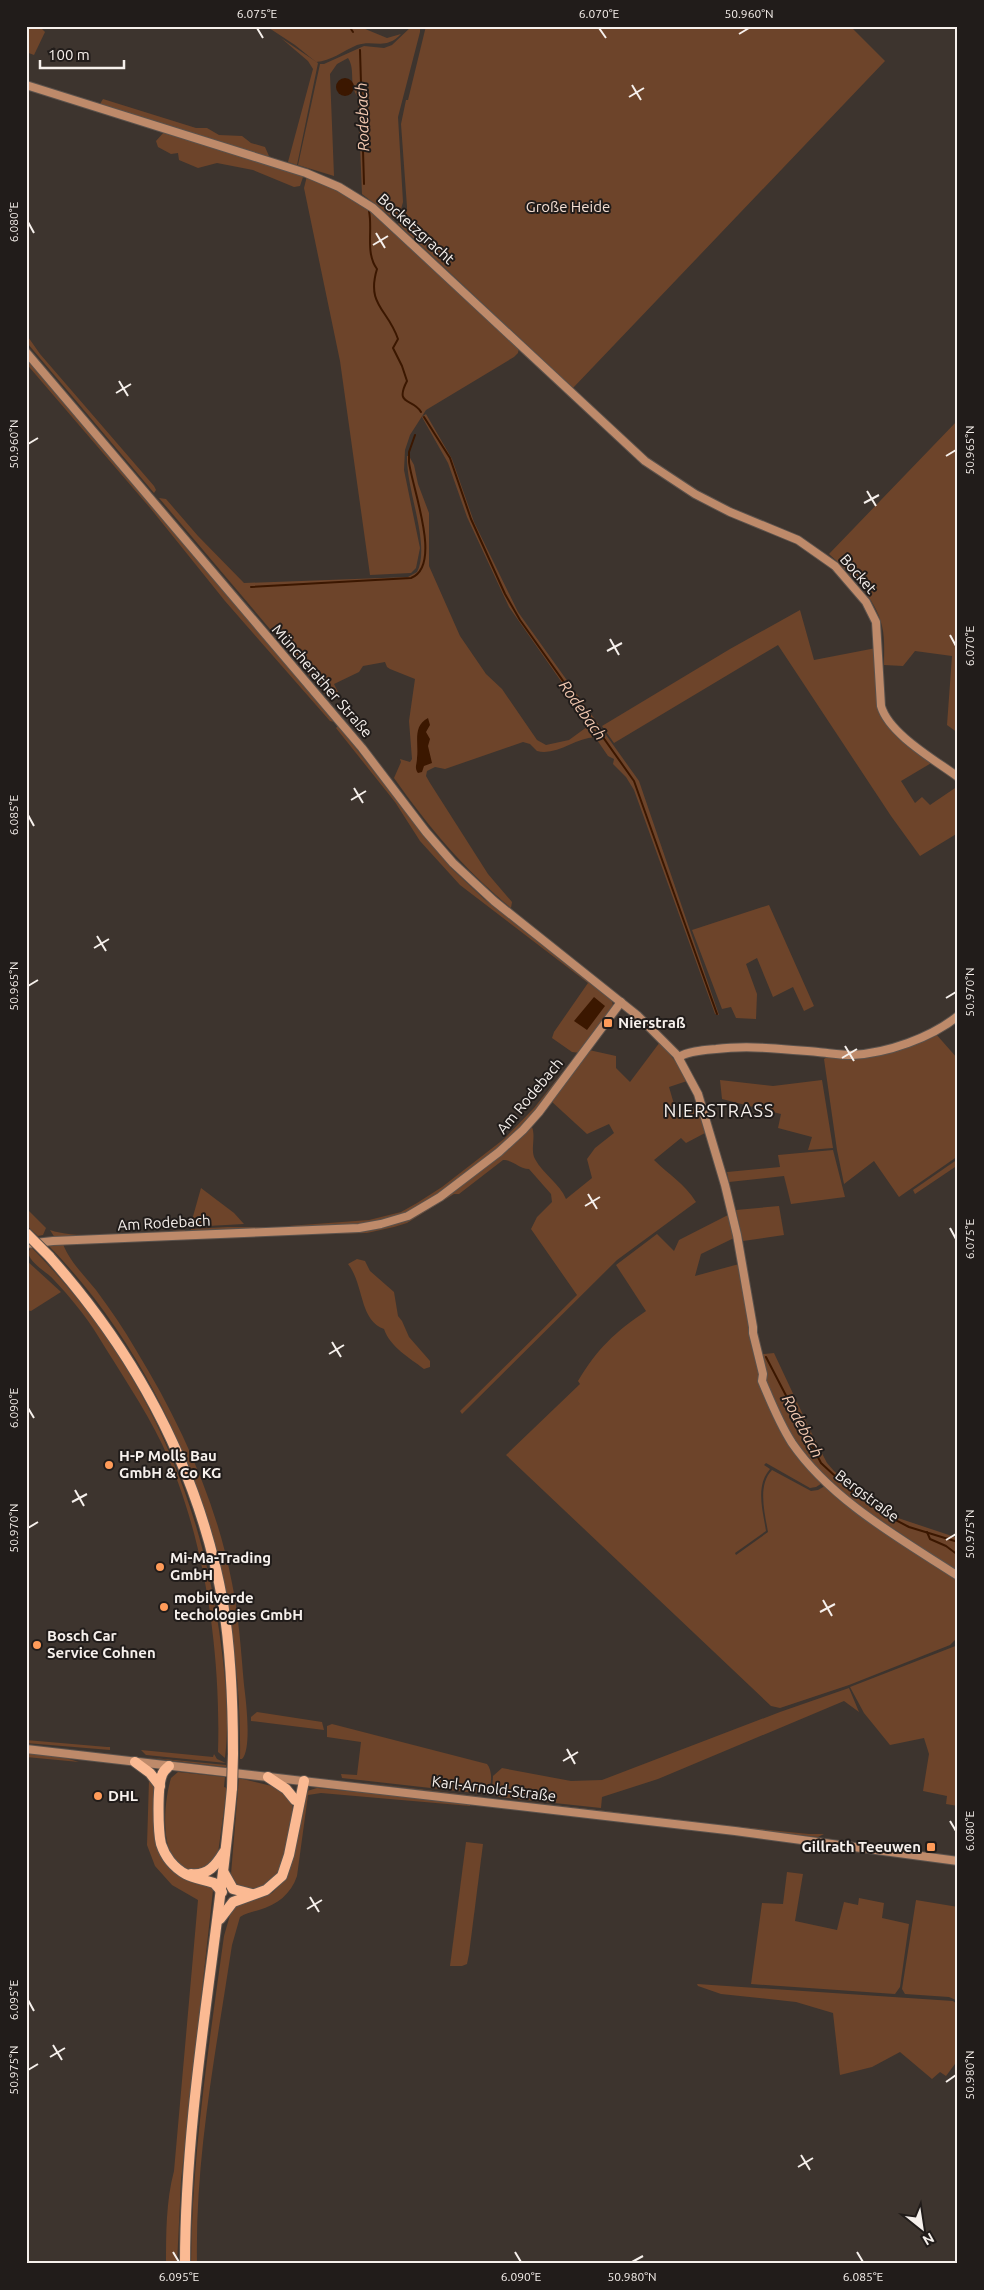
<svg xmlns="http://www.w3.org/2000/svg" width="984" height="2290" font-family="Ubuntu,sans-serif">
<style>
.green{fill:#6d442a}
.water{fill:#3b1700}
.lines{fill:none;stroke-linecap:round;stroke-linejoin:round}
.stream{stroke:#3b1700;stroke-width:2}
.secondary-casing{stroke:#5b524c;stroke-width:10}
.highway-casing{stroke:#5b524c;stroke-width:12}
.secondary{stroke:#be8a6a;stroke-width:8}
.highway{stroke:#fbba93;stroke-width:10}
.highway-bridge-casing{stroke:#5b524c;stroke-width:12;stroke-linecap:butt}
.highway-bridge{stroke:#fbba93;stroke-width:10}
.ticks{fill:none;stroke:#f6f0ec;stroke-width:2}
.poi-dot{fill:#ff9b59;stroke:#211c1a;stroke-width:2}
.labels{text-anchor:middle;stroke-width:4;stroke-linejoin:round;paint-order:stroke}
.park-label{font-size:15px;fill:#f3ded2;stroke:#211c1a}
.street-label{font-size:15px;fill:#f6f0ec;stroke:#211c1a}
.poi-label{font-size:15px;font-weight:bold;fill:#f6f0ec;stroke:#211c1a;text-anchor:start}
.water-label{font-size:16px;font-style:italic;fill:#f2c8b0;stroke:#211c1a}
.quarter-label{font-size:18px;letter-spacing:1px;fill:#f6f0ec;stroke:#211c1a}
.neatline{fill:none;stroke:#f6f0ec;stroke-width:2}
.ticks-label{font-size:12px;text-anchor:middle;fill:#f6f0ec}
</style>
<rect width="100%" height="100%" fill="#3d342e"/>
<g class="green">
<polygon points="26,26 39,26 45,32 34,55 26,52"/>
<path d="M266,26H358L387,38L401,34C385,51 374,39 357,45C343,51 331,61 316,62L295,45Z"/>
<path d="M412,26H420V32L398,117L403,202L400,213L394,219L362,194L358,97C348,85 356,70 348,58L337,64L330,74L334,176L298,165L320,64H324L364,46L384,48L392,45Z"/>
<polygon points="426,26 850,26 885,61 573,388 398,224 406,213 407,207 401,124 406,100 408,100"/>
<polygon points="281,38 318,63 297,165 288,162 313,69 308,61"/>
<polygon points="103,99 196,128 207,128 219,135 242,136 251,143 265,147 269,156 268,157 116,111 100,104"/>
<polygon points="164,132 304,174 300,186 294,187 253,170 217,163 198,168 179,160 178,153 171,154 158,147 156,141"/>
<polygon points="307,176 328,185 372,210 519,348 518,353 514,357 426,410 410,435 405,450 404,470 420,548 416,568 411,573 370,575 340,361 304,188"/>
<polygon points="26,334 40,354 154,486 156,490 154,493 28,344"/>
<polygon points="26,345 151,493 26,348"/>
<polygon points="26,357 334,721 334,722 330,721 225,601 151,509 30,368 26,363"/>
<path d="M426,414L452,459L474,522L518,612L639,781L719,1015L715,1014L634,790L626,777L613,764L614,759L608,756L595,737C575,738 557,756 537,751L530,744L523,742L445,769L435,767L427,771L426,776L430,783L488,874L512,902L511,908C461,866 431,830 394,778L401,762L400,759L410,762L412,759L409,721L415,679L390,669L387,667L385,662L363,666L359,672L334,684L338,692L328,698L277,638L280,634L277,632L275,635L159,498L166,499L198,536L244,583L408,577L417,572C431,545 406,490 407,456H409L414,465L418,484L429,513V566L460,636L486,674L502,689L537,740L546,745L569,740L591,724L509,607L467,517L448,463L422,417Z"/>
<path d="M958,420V733L947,725L952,656L915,651L903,666L884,665C884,652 885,638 882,626C876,598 849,572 829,554Z"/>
<polygon points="158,500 273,636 271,637 157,501"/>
<path d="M800,610L814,660L876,648C876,669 873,694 880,715C887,732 918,750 933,762L901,781L915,803L922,797L930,805L958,786V833L920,856L891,816L778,645L614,743L602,726L730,649Z"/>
<polygon points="338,726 451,868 484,899 612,999 613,1007 580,1053 572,1052 552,1038 554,1032 588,983 460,885 420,841 395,802 336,728"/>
<polygon points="769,905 814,1006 804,1011 793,987 773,997 757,958 746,964 757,994 756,1019 736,1018 731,1007 722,1009 692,930"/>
<polygon points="935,1033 958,1059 958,1156 899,1197 874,1161 844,1184 837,1150 824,1059 829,1056 851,1057"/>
<path d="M660,1042L679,1066L687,1081L669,1087L676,1111L698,1109L705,1133L686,1143L681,1138L654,1160C669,1175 684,1183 696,1202L617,1260L462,1414L460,1411L577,1295L531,1229L537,1217L552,1202L551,1194L529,1169C519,1169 514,1160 503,1160L459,1194H454L407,1223L394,1227L367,1233L325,1234L400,1222L529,1126L532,1127C536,1137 530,1150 535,1159C543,1174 560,1184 566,1199L592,1178L587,1159L595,1148L614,1133L609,1124L587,1134L551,1101L589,1050L616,1056V1068L630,1082Z"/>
<polygon points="569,1064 571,1064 554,1088 517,1132 488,1158 438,1194 406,1214 354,1225 285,1229 288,1226 369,1220 401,1212 417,1203 442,1187 504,1139 534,1108"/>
<polygon points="720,1080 773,1086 822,1080 833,1148 808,1150 812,1137 778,1128 781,1114 722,1099"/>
<polygon points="833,1150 845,1197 791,1204 784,1176 729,1182 727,1172 780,1167 778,1155"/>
<polygon points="958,1159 958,1165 915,1194 913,1190"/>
<polygon points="201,1188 234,1213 244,1224 190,1227"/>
<polygon points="779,1206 784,1235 743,1241 736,1210"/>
<polygon points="26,1208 46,1228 43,1235 38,1236 26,1225"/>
<path d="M728,1215L734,1238L701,1254L695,1276L739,1264L756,1355L774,1353L812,1434L827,1463L834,1471L867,1498L898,1518L958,1538V1572L851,1500L827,1480L816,1487L810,1488L766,1463L764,1465L770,1469C755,1486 763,1511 766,1531L735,1553L736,1555L768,1532C765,1514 757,1485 772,1470L811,1491L818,1490L825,1486L958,1579V1637L950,1645L849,1685L780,1708L771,1706L506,1455L580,1384L578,1381C597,1349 615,1332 646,1311L616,1265L657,1234L674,1251L679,1240Z"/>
<polygon points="227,1227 274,1227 274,1230 190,1233 191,1229"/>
<path d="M50,1230C82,1241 150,1232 185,1230L184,1233L55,1238Z"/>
<path d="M53,1244H63C70,1262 84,1275 96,1290C110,1309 124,1329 136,1350C180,1422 216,1500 232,1583C239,1617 241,1651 244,1685C246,1700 252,1750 242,1759H240C243,1574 180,1380 48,1245Z"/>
<path d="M31,1247C136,1353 197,1483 219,1630C225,1673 230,1715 225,1758L218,1752C221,1653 205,1535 162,1444C144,1407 120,1372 98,1336C86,1316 70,1297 54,1280C46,1271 32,1265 28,1253Z"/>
<path d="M357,1259L365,1261L370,1271L394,1292L398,1316L402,1321L409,1337L430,1361V1367L424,1369C410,1358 390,1347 384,1329C359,1320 364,1284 348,1264Z"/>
<polygon points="26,1260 61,1292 31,1311 26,1310"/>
<polygon points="958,1645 958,1806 946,1804 947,1796 923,1791 929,1754 924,1738 890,1745 864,1713 850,1687"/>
<polygon points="849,1688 859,1712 844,1701 658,1779 602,1797 601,1808 499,1797 492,1794 493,1776 502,1768 571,1781 602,1780 780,1712"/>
<polygon points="257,1712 322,1722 324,1730 251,1721 251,1717"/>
<path d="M332,1724L487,1764C493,1771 492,1786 487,1794L475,1793L342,1778L341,1774L357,1775L361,1742L327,1737V1726Z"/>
<polygon points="26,1740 107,1747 110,1747 110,1750 26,1743"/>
<polygon points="141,1750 213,1757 214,1754 217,1759 226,1763 146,1755"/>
<polygon points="26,1752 62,1757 79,1762 26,1757"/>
<polygon points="143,1757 226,1765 226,1767"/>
<path d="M178,1772L225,1777L224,1787L227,1788L218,1853L209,1867C203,1869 195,1871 190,1870C157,1863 164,1801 171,1778Z"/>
<path d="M239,1778L276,1787L292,1801C295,1823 285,1875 264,1887C256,1891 247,1889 238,1887L231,1874Z"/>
<path d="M149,1780H154L160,1855L212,1887L213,1890L181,2181L177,2264H166C166,2233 166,2201 174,2171L198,1900L172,1885L155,1866L147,1845Z"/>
<polygon points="361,1782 484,1797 481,1798"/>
<path d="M317,1788L470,1803V1806L321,1793L308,1795L297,1876C291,1894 277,1905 259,1910C252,1912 246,1913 240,1917L232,1945C216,2051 195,2156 197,2264H191C192,2154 209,2045 224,1936L232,1908L272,1893L286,1879L307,1791Z"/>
<polygon points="496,1798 698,1822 698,1824 675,1821"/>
<polygon points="712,1824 809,1834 824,1834 818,1837 710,1826"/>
<polygon points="466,1842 483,1844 469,1954 467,1964 462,1966 450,1966"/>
<polygon points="787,1872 803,1874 795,1921 837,1930 844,1902 858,1905 859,1898 884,1903 882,1918 909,1924 900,1987 895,1994 751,1984 762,1903 783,1904"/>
<polygon points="916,1900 958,1907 958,2001 949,1997 905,1994 902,1989"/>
<polygon points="697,1984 953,2001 958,2005 958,2060 946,2076 940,2072 932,2079 900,2052 872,2067 840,2075 833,2013 796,2002 721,1994 698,1986"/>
</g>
<g class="water">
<circle cx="345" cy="87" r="9"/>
<path d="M428,718L430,725L426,732L430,739L428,746L432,763L424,766L422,772L418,773C414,767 417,765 417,758C419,744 412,726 428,718Z"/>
<polygon points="594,997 605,1006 587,1030 574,1021"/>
</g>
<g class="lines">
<g class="stream">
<polyline points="349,26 353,32"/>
<polyline points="360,50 364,184"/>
<path d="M369,211C373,229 365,253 377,269C366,305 388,309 398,339L393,348L402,366L407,381C394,406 413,398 421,412"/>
<polyline points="424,417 450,458 471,519 505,594 520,620 634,781 717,1014"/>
<path d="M251,587L411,578C443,566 412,488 409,462V452L415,435"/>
<polyline points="766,1357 821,1463 850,1490 884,1514 909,1527 958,1542"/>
<polyline points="927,1532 930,1539 946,1546 958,1555"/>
</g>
<g class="secondary-casing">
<g id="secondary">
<path d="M26,85L306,173L339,187L373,208L645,461L695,494L730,512L798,540L835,566L866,602L876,622L881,706C889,734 935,760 958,777"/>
<path d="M26,352L362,748L426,832L453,863L494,901L638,1016L677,1055L698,1094L725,1185L737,1235L753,1327V1333L763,1374L762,1381C771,1402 779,1423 792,1443C831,1500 901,1539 958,1576"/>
<path d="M679,1057C688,1051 705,1050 716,1049C749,1045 784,1049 818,1052C829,1053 841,1055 852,1055C888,1053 930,1038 958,1016"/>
<polyline points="26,1244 53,1241 359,1228 381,1224 408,1216 440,1197 499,1152 523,1130 539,1112 621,1002"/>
<polyline points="26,1749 735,1831 958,1861"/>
</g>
</g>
<g class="highway-casing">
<g id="highway">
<path d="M49,1256C138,1356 199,1470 223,1603C231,1652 233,1703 233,1754"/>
<polyline points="135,1762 150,1773 160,1786"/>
<path d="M169,1766C166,1769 163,1771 162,1775C157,1787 158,1831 161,1844C163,1850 166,1856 170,1861C184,1878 196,1877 214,1883L222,1892"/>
<polyline points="268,1777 286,1789 295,1800"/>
<polyline points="224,1873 233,1889 252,1894"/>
<path d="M191,1874C208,1876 216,1865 224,1852"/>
<polyline points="220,1919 233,1902 266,1890 282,1876 289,1855 304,1781"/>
<path d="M185,2264C185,2105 218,1947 232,1788"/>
</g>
</g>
<use href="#secondary" class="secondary"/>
<use href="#highway" class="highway"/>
<g class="highway-bridge-casing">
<g id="highway-bridge">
<polyline points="26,1233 49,1256"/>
<polyline points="232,1788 233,1754"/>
</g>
</g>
<use href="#highway-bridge" class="highway-bridge"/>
</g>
<path class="ticks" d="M257,28L263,38M599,28L606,38M739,34L749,28M632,85L641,100M629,97L644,88M28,222L34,233M376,233L385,248M373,245L388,236M119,381L128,396M116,393L131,384M28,444L38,438M946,456L956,450M867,491L876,506M864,503L879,495M950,635L956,646M610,639L619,655M607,651L622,643M354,788L363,803M351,800L366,791M28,815L34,826M97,936L106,951M94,948L109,939M28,986L38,980M946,998L956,992M845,1046L854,1061M842,1058L857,1049M588,1194L597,1209M585,1206L600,1197M950,1228L956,1239M332,1342L341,1357M329,1354L344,1345M28,1408L34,1418M75,1490L84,1506M72,1502L87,1494M28,1528L38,1522M946,1540L956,1534M823,1600L832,1616M820,1612L835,1604M567,1749L575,1764M563,1761L578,1752M950,1821L956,1831M310,1897L319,1912M307,1909L322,1900M28,2000L34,2011M53,2045L62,2060M50,2057L65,2048M28,2070L38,2064M946,2082L956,2075M801,2155L810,2170M798,2167L813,2158M173,2252L179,2262M515,2252L521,2262M857,2252L863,2262M632,2262L643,2256"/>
<g class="poi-dot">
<rect x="603" y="1018" width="10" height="10" rx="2.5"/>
<circle cx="109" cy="1465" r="5"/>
<circle cx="160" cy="1567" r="5"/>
<circle cx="164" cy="1607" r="5"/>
<circle cx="37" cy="1645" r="5"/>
<circle cx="98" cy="1796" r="5"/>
<rect x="926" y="1842" width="10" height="10" rx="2.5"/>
</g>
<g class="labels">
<g class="park-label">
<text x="568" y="212">Große Heide</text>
</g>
<g class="street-label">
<text transform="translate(416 229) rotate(42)" y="5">Bocketzgracht</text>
<text transform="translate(858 574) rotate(49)" y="5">Bocket</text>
<text transform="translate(322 681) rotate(49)" y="5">Müncherather Straße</text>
<text transform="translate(530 1096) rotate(-50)" y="5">Am Rodebach</text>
<text transform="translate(164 1223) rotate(-3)" y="5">Am Rodebach</text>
<text transform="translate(867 1496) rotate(37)" y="5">Bergstraße</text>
<text transform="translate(494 1789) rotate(7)" y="5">Karl-Arnold-Straße</text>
</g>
<g class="poi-label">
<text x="618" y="1028">Nierstraß</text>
<text x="119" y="1461">H-P Molls Bau<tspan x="119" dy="17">GmbH &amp; Co KG</tspan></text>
<text x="170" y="1563">Mi-Ma-Trading<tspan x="170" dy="17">GmbH</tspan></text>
<text x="174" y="1603">mobilverde<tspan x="174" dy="17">techologies GmbH</tspan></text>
<text x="47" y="1641">Bosch Car<tspan x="47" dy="17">Service Cohnen</tspan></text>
<text x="108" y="1801">DHL</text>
<text x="921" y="1852" text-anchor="end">Gillrath Teeuwen</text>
</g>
<g class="water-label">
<text transform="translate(362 117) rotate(-92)" y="6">Rodebach</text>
<text transform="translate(583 710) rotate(55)" y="6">Rodebach</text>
<text transform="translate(803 1426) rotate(62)" y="6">Rodebach</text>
</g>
<g class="quarter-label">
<text x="719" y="1117">NIERSTRASS</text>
</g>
</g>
<rect width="984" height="2290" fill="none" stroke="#211c1a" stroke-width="55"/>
<g transform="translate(922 2228) rotate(150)" stroke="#211c1a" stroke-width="4" paint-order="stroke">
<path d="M0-4L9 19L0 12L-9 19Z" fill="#f6f0ec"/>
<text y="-8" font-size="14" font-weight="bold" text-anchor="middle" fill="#f6f0ec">N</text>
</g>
<path d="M40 60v8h84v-8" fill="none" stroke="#f6f0ec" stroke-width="2.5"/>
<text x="48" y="60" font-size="15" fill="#f6f0ec" stroke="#211c1a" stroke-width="4" paint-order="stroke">100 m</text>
<rect x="28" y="28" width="928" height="2234" class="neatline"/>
<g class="ticks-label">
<text x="257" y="18">6.075°E</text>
<text x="599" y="18">6.070°E</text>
<text x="749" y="18">50.960°N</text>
<text transform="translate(14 222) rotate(-90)" y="4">6.080°E</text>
<text transform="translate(14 444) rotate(-90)" y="4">50.960°N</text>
<text transform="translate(970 450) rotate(-90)" y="4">50.965°N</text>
<text transform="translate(970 646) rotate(-90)" y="4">6.070°E</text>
<text transform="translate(14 815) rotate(-90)" y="4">6.085°E</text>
<text transform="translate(14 986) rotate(-90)" y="4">50.965°N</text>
<text transform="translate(970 992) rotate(-90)" y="4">50.970°N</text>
<text transform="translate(970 1239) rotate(-90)" y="4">6.075°E</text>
<text transform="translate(14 1408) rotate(-90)" y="4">6.090°E</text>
<text transform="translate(14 1528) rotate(-90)" y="4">50.970°N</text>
<text transform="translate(970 1534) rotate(-90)" y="4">50.975°N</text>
<text transform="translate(970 1831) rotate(-90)" y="4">6.080°E</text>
<text transform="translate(14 2000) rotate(-90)" y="4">6.095°E</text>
<text transform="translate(14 2070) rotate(-90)" y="4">50.975°N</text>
<text transform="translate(970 2075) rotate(-90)" y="4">50.980°N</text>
<text x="179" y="2281">6.095°E</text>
<text x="521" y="2281">6.090°E</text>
<text x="632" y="2281">50.980°N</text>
<text x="863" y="2281">6.085°E</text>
</g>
</svg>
